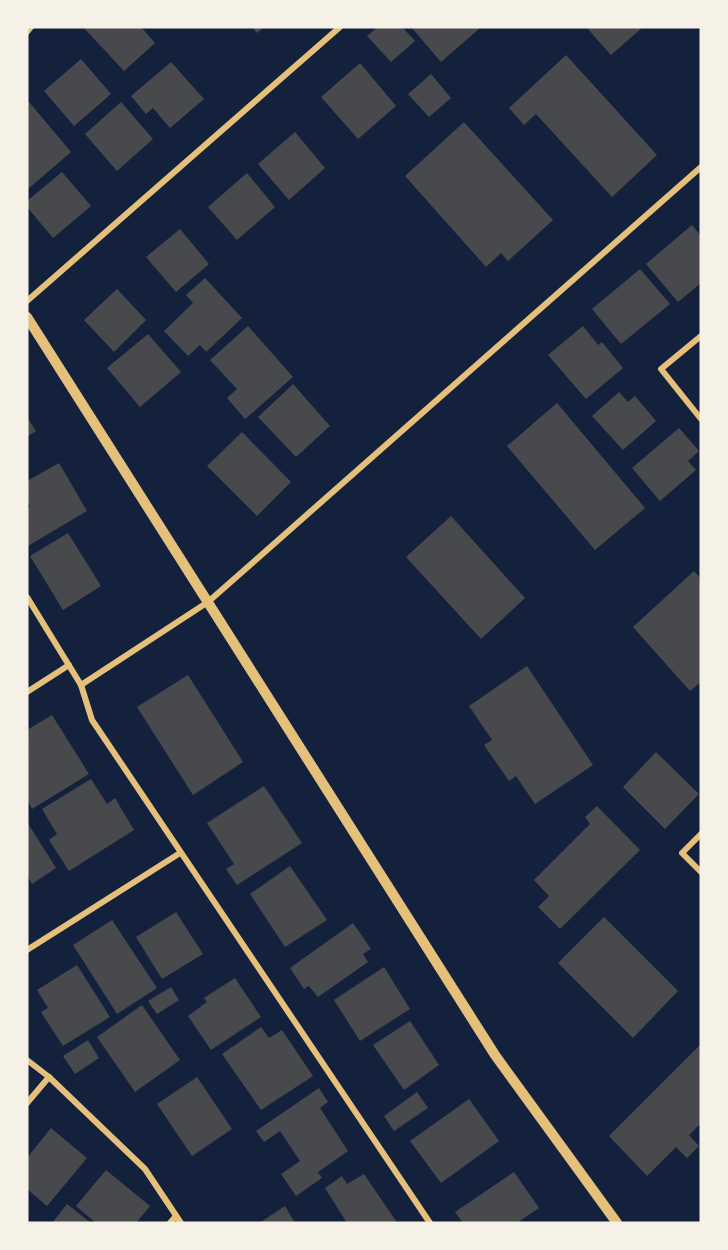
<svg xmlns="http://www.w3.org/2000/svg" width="728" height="1250" font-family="'Nunito Sans',sans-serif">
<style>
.building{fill:#48494c}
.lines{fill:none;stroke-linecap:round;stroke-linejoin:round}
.minor{stroke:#e5c07b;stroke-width:6}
.tertiary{stroke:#e5c07b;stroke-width:10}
</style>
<rect width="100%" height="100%" fill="#14213d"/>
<g class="building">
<polygon points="83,27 141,27 155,43 124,71"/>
<polygon points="252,27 264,27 257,33"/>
<polygon points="378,27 402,27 415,41 391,62 367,36"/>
<polygon points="413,27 481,27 441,62 412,28"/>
<polygon points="586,27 643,27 611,55"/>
<polygon points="566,55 657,155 612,197 536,114 524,125 509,108"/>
<polygon points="81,59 111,94 74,126 44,91"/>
<polygon points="171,62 204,99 170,128 153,108 146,114 131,96"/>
<polygon points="360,63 396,106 358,139 321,97"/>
<polygon points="431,74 451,98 429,117 408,94"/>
<polygon points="29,102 71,152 27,190 27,104"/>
<polygon points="121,102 153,139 117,171 85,134"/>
<polygon points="464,122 553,220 508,261 501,253 486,267 405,176"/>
<polygon points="295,132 325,168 289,200 258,164"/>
<polygon points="62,172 91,206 53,238 27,207 27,201"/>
<polygon points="247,173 275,207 237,240 208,207"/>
<polygon points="692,225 701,236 701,283 678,302 646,264"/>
<polygon points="180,229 209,264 176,292 146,257"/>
<polygon points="640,269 670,304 621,344 592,309"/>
<polygon points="205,278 242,318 206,352 200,345 188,356 164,331 193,303 186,295"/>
<polygon points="117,289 146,320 114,352 84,320"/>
<polygon points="248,326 293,377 245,419 227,398 237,389 210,360"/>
<polygon points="583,326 598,345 602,342 623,368 586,399 548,355"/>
<polygon points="148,334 181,372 140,407 107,368"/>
<polygon points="293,384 330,426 296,457 258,417"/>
<polygon points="619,392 628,402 635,396 656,421 623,450 592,416"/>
<polygon points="557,403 645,508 595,550 507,446"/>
<polygon points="27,417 36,431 27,437"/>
<polygon points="679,428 699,451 688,461 696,470 660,501 632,468"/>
<polygon points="242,432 291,482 257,516 207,466"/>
<polygon points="59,463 87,511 28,546 27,509 30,507 27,501 27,481"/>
<polygon points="451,516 525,598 481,639 406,557"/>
<polygon points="68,533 101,586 63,610 30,556"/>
<polygon points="694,571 701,579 701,682 690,691 633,627"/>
<polygon points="527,666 593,765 535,804 516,776 509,781 484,745 492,740 469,706"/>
<polygon points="188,675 243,762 193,795 137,707"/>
<polygon points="52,715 89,774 32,809 27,800 27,753 29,752 27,749 27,730"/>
<polygon points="656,752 699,794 665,829 623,787"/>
<polygon points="91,779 107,804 115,798 134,830 69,871 49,840 57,834 42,809"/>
<polygon points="264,786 302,843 237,885 226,869 234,864 207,823"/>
<polygon points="597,806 640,850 560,929 538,907 549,896 534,880 590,824 585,817"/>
<polygon points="27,822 56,868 32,884 27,876"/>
<polygon points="290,866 327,920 285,947 250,894"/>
<polygon points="176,912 203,954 162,979 136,937"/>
<polygon points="604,917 678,991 633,1038 558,963"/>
<polygon points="112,920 157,988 117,1014 73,945"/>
<polygon points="353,923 371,949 363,954 368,962 318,997 309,986 304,989 290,968"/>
<polygon points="77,965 110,1017 63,1046 41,1012 48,1008 37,990"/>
<polygon points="384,967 410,1009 360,1041 334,1000"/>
<polygon points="235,978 261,1017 211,1050 188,1016 207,1002 204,998"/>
<polygon points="171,987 179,1000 157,1014 148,1001"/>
<polygon points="142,1005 180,1060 135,1092 97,1037"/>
<polygon points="410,1021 439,1065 404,1090 373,1045"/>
<polygon points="261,1027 269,1038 282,1030 313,1076 261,1110 222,1054"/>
<polygon points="88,1040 99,1058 75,1074 63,1056"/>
<polygon points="701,1044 701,1123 689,1135 699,1146 687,1158 676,1147 647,1176 609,1136"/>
<polygon points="197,1077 232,1129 192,1156 157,1104"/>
<polygon points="319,1088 328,1102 320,1108 348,1151 318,1172 322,1178 296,1196 281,1174 300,1161 280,1131 264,1142 256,1131"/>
<polygon points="417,1092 428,1108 394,1131 384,1116"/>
<polygon points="469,1099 499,1141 441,1183 410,1141"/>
<polygon points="51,1128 87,1158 47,1206 27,1189 27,1158"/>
<polygon points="106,1170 150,1206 136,1223 96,1223 76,1206"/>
<polygon points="514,1172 539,1208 517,1223 463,1223 455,1212"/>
<polygon points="364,1174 396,1221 393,1223 347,1223 325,1188 342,1176 347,1184"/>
<polygon points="67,1204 91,1223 52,1223"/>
<polygon points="285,1206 295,1223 259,1223"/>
</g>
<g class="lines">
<g class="minor">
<polyline points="27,32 31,27"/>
<polyline points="27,301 340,27"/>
<polyline points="701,336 661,369 701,419"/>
<polyline points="27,597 81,685 92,720 430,1223"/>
<polyline points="81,685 208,602 701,167"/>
<polyline points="27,692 69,665"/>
<polyline points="701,834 682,853 701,872"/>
<polyline points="27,950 180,853"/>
<polyline points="27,1060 49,1077 145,1169 181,1223"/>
<polyline points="27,1103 49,1077"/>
<polyline points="170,1223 176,1216"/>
</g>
<polyline class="tertiary" points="27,317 495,1055 617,1223"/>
</g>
<rect width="728" height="1250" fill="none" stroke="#f6f1e7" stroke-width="57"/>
</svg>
